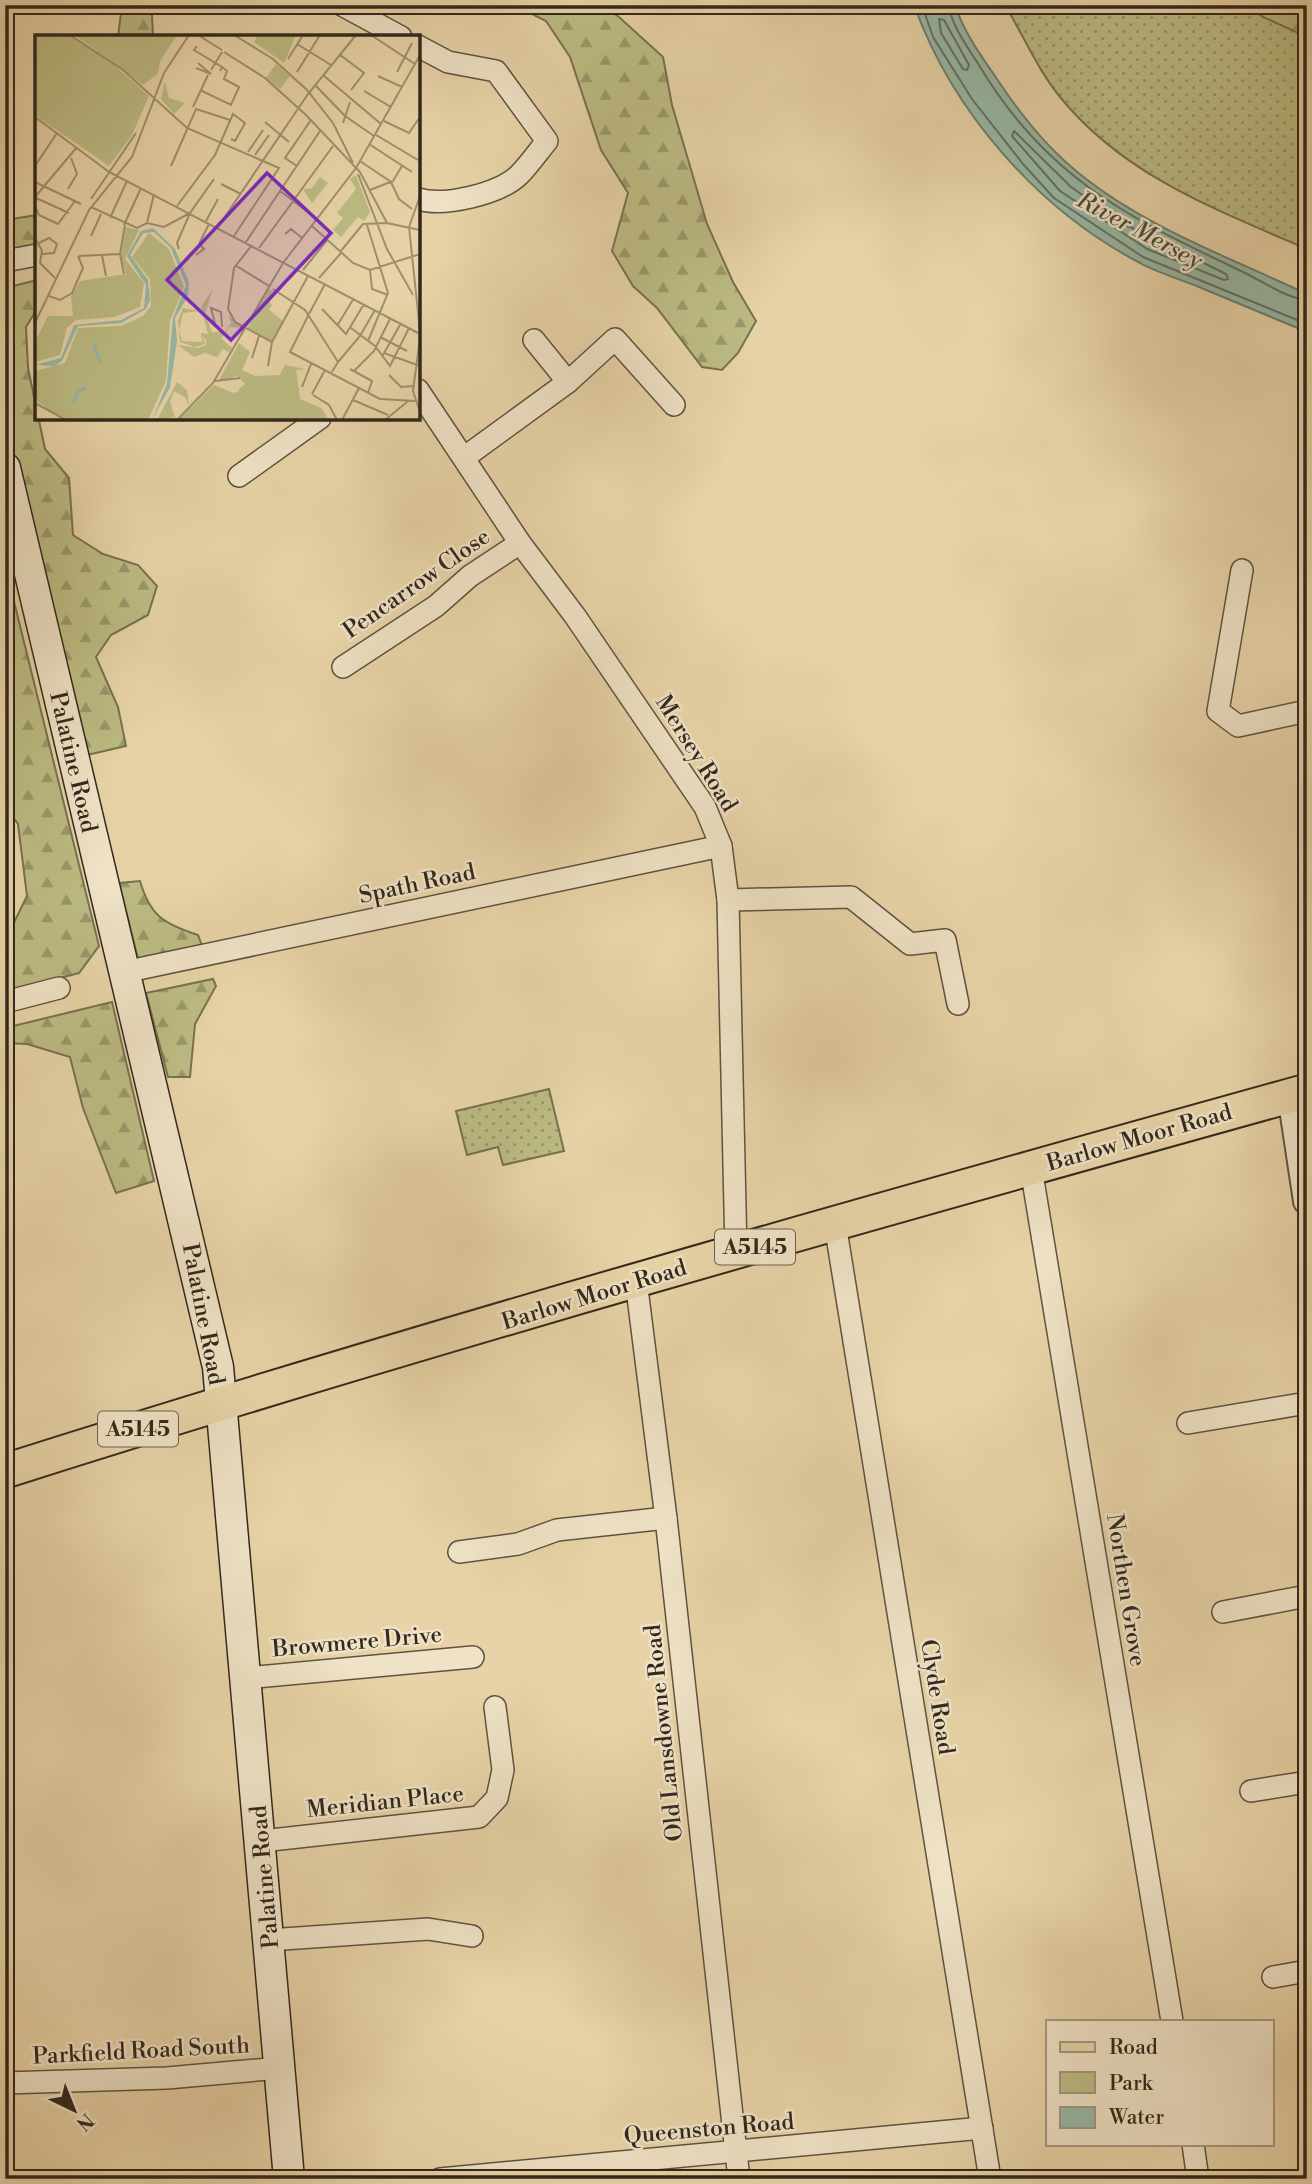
<svg xmlns="http://www.w3.org/2000/svg" width="1312" height="2184" font-family="'Libre Bodoni',serif">
<style>
.green{fill:url(#green-dots);stroke:#777250;stroke-width:2}
.forest{fill:url(#forest-firs);stroke:#777250;stroke-width:2}
.water{fill:#97b8a6;stroke:#6f7e6f;stroke-width:2}
.lines{fill:none;stroke-linecap:round;stroke-linejoin:round}
.shore{stroke:#647062;stroke-width:2}
.minor-casing{stroke:#5f5340;stroke-width:24}
.tertiary-casing{stroke:#5f5340;stroke-width:30}
.secondary-casing{stroke:#32281d;stroke-width:33}
.primary-casing{stroke:#32281d;stroke-width:37}
.minor{stroke:#efe2c6;stroke-width:21}
.tertiary{stroke:#efe2c6;stroke-width:26}
.secondary{stroke:#efe2c6;stroke-width:30}
.primary{stroke:#e7d3a7;stroke-width:33}
.labels{text-anchor:middle;stroke-width:5;stroke-linejoin:round;paint-order:stroke}
.shield{fill:#efe2c6;stroke:#6b6050;stroke-width:2}
.shield-label{font-size:21px;font-weight:bold;fill:#32281d}
.street-label{font-size:23px;fill:#32281d;stroke:#efe2c6}
.water-label{font-size:24px;font-style:italic;fill:#4b4c3f;stroke:#efe2c6}
.inset-river{fill:none;stroke:#97b8a6;stroke-width:3.5}
.inset-road{fill:none;stroke:#9f8f70;stroke-width:2}
.view{fill:#7b2cbf;fill-opacity:0.15;stroke:#7b2cbf;stroke-width:3.5}
.inset-edge{fill:none;stroke:#32281d;stroke-width:3.5}
</style>
<defs>
<pattern id="green-dots" width="8" height="8" patternUnits="userSpaceOnUse" patternTransform="scale(1.75)"><rect width="8" height="8" fill="#bcbb83"/><path d="M2 2h.1M6 6h.1" fill="none" stroke="#99986b" stroke-width="1.8" stroke-linecap="round"/></pattern>
<pattern id="forest-firs" width="22" height="20" patternUnits="userSpaceOnUse" patternTransform="scale(1.75)"><rect width="22" height="20" fill="#bcbb83"/><path d="M5 1l3.5 6h-7zM16 11l3.5 6h-7z" fill="#99986b"/></pattern>
</defs>
<rect width="100%" height="100%" fill="#e7d3a7"/>
<filter id="stains"><feTurbulence type="fractalNoise" baseFrequency=".00286" numOctaves="4"/><feColorMatrix values="0 0 0 0 .2 0 0 0 0 .09 0 0 0 0 .02 0 0 0 .5 -.17"/></filter>
<radialGradient id="worn" r=".72"><stop offset=".6" stop-color="#630" stop-opacity="0"/><stop offset="1" stop-color="#630" stop-opacity=".3"/></radialGradient>
<g class="green">
<path d="M1005,5H1307V249C1217,210 1124,176 1060,97C1038,70 1023,35 1005,5Z"/>
<polygon points="549,1089 564,1151 503,1165 498,1147 467,1155 456,1111"/>
</g>
<g class="forest">
<polygon points="122,5 156,5 152,15 153,37 118,37"/>
<polygon points="514,5 601,5 619,17 663,57 672,105 707,224 733,282 756,321 738,353 722,370 702,367 657,308 633,286 612,251 628,193 601,150 570,57 546,21"/>
<polygon points="1249,5 1307,5 1307,37 1261,16"/>
<polygon points="37,215 37,245 5,253 5,220"/>
<polygon points="37,280 37,309 26,327 28,368 45,449 69,478 73,535 103,554 138,565 157,586 148,615 111,635 96,657 118,707 126,746 87,755 5,420 5,288"/>
<polygon points="5,565 99,946 79,973 5,992 5,941 27,896 18,824 5,807"/>
<path d="M140,881C150,916 164,924 198,935L203,948L139,963L119,883Z"/>
<polygon points="213,979 216,986 195,1024 190,1077 168,1077 146,993"/>
<polygon points="112,1002 154,1181 116,1193 83,1108 70,1057 27,1044 5,1043 5,1028"/>
</g>
<path class="water" d="M914,5H955C963,31 982,57 997,79C1020,114 1048,149 1081,175C1147,228 1231,258 1307,294V332C1271,317 1235,302 1199,287C1180,279 1158,273 1140,263C1039,210 953,113 914,5Z"/>
<g class="lines">
<g class="shore">
<polyline points="922,5 933,37 972,99 1023,164 1054,198 1143,257 1307,324"/>
<path d="M949,5C951,25 967,46 977,62C1046,177 1123,215 1239,270C1259,279 1285,298 1307,300"/>
<polygon points="939,19 944,20 969,65 967,70 963,69 941,33"/>
<polygon points="1014,131 1071,187 1124,224 1226,274 1228,279 1224,280 1147,249 1060,191 1012,136"/>
</g>
<g class="minor-casing">
<g id="minor">
<polyline points="342,5 401,37"/>
<path d="M418,46L448,62L496,71L547,141C538,152 529,165 519,175C499,194 444,207 418,199"/>
<polyline points="5,261 37,255"/>
<polyline points="534,340 568,382"/>
<polyline points="418,390 520,543 575,616 705,807 721,846 728,900 736,1252"/>
<polyline points="465,457 568,382 615,339 674,405"/>
<polyline points="239,476 320,418"/>
<polyline points="1242,570 1218,711 1238,726 1307,711"/>
<polyline points="343,667 436,606 470,576 520,543"/>
<polyline points="728,900 851,897 910,944 945,940 958,1004"/>
<polyline points="124,972 721,846"/>
<polyline points="5,1002 59,988"/>
<polyline points="1031,1168 1172,2021"/>
<polyline points="835,1224 990,2179"/>
<polyline points="636,1281 666,1518 739,2179"/>
<polyline points="1188,1423 1307,1403"/>
<polyline points="459,1552 518,1544 557,1530 666,1518"/>
<polyline points="1223,1612 1307,1596"/>
<polyline points="246,1678 473,1657"/>
<polyline points="1251,1791 1307,1782"/>
<polyline points="262,1841 479,1817 497,1798 503,1770 495,1707"/>
<polyline points="269,1940 428,1929 472,1936"/>
<polyline points="1273,1977 1307,1971"/>
<polyline points="5,2083 167,2078 280,2068"/>
<polyline points="1193,2144 1198,2179"/>
<polyline points="440,2179 982,2128"/>
</g>
</g>
<g class="tertiary-casing">
<polyline id="tertiary" points="1291,1095 1307,1201"/>
</g>
<g class="secondary-casing">
<polyline id="secondary" points="5,468 218,1367 289,2179"/>
</g>
<g class="primary-casing">
<path id="primary" d="M5,1471C436,1334 872,1212 1307,1091"/>
</g>
<use href="#minor" class="minor"/>
<use href="#tertiary" class="tertiary"/>
<use href="#secondary" class="secondary"/>
<use href="#primary" class="primary"/>
</g>
<g class="labels">
<g class="shield">
<rect x="715" y="1229.5" width="80" height="35" rx="5"/>
<rect x="98" y="1411.5" width="80" height="35" rx="5"/>
</g>
<g class="shield-label">
<text x="755" y="1254">A5145</text>
<text x="138" y="1436">A5145</text>
</g>
<g class="street-label">
<text transform="translate(416 583) rotate(-35)" y="8">Pencarrow Close</text>
<text transform="translate(697 753) rotate(58)" y="8">Mersey Road</text>
<text transform="translate(74 762) rotate(77)" y="8">Palatine Road</text>
<text transform="translate(417 883) rotate(-12)" y="8">Spath Road</text>
<text transform="translate(1139 1137) rotate(-16)" y="8">Barlow Moor Road</text>
<text transform="translate(594 1294) rotate(-17)" y="8">Barlow Moor Road</text>
<text transform="translate(204 1314) rotate(79)" y="8">Palatine Road</text>
<text transform="translate(1127 1590) rotate(81)" y="8">Northen Grove</text>
<text transform="translate(357 1641) rotate(-5)" y="8">Browmere Drive</text>
<text transform="translate(938 1697) rotate(81)" y="8">Clyde Road</text>
<text transform="translate(663 1733) rotate(-96)" y="8">Old Lansdowne Road</text>
<text transform="translate(385 1801) rotate(-6)" y="8">Meridian Place</text>
<text transform="translate(264 1877) rotate(-95)" y="8">Palatine Road</text>
<text transform="translate(141 2050) rotate(-3)" y="8">Parkfield Road South</text>
<text transform="translate(709 2128) rotate(-5)" y="8">Queenston Road</text>
</g>
<g class="water-label">
<text transform="translate(1140 230) rotate(28)" y="8">River Mersey</text>
</g>
</g>
<g transform="translate(35 35)">
<rect width="385" height="385" fill="#e7d3a7"/>
<path d="M223,0H261L249,28L219,7ZM241,29L255,41L245,54L231,43ZM91,192L104,195L90,224L109,248L105,272L80,282L41,285L32,293L25,320L0,327V307L13,281H38L36,261L45,246L91,239L86,221ZM114,198L134,214L149,252L135,286L131,346L113,385H36L18,378L1,365L0,336L30,328L43,293L86,291L108,281L116,271L115,244L97,222ZM226,268L248,286L237,306L213,292ZM250,330L270,334L261,335L265,364L286,373L294,385H143L179,350L199,358L244,341Z" fill="#bcbb83"/>
<path d="M130,47L134,63L150,68L139,79L126,64ZM118,216L125,222L135,246L130,263L129,244L112,221ZM178,254L170,279L177,297H190L196,288L194,281L209,293L195,292L186,303L198,314L195,318L188,314L182,322L170,318L159,322L143,310L163,313L171,310V305L167,301L170,309L160,312L145,307L143,286L148,273L165,276L148,278L144,295L147,306L167,307L166,298L173,299L166,272ZM234,254L242,258L233,263L237,271L223,285L241,301L237,306L212,293ZM204,308L215,317L207,335L220,341L244,340L252,350L249,356L228,353L207,357L203,355L210,349L202,341L183,347ZM97,339L92,368L73,371L90,353ZM48,346L34,379L16,369L14,365L35,357ZM142,347L152,355L154,371L150,362L139,356L135,367L140,382L122,385Z" fill="#bcbb83"/>
<path d="M0,0H34L71,23L114,61L97,100L74,131L0,80ZM40,0H142L125,26L123,39L108,50Z" fill="#bcbb83"/>
<path d="M321,140L335,177L329,186L323,182L306,202L298,195L308,183L302,178L321,154L315,144ZM285,142L293,148L277,168L268,154H276Z" fill="#bcbb83"/>
<path d="M118,193L140,214L154,247L153,261L140,283L142,306L135,352L117,385L132,349L138,283L151,250L136,213L119,197L108,198L95,220L113,245L115,265L111,274L86,288L43,291L27,326L20,331L0,330L26,323L39,290L86,285L109,273L111,250L92,221L106,196Z" fill="#97b8a6"/>
<path class="inset-river" d="M58,307L65,327M38,369L43,356L51,353"/>
<path class="inset-road" d="M35,0L88,35L152,93L244,133L199,201M163,0L187,15M199,0L238,24L272,55L298,88L318,128M336,0L380,29M262,9L296,30M162,11L159,15L187,32M189,17L230,43L271,80L325,137L352,188L385,195M304,19L329,38L316,55M253,24L268,0M161,33L176,39L163,28M176,35L187,17M262,37L285,0M362,37L377,8M288,40L346,89M343,41L367,52M280,50L310,81L339,101M165,55L196,70L204,52L189,44L192,36L187,32L185,36M329,56L356,72M158,72L173,40M0,82L74,137L385,299M349,86L374,98L385,82M230,87L254,107M308,88L315,67M341,100L383,125M334,109L377,137M213,117L228,95M220,120L234,100M325,126L356,147L364,164L377,174M0,131L22,98M136,131L161,74L195,85M262,131L250,123L276,85M323,139L352,214L378,260M0,147L46,169M186,149L206,159M33,154L42,139L36,123M335,155L358,146L367,131M245,156L282,184M385,161L374,192L385,296M0,162L42,112M1,163L34,178M56,164L101,98M0,171L4,180L23,189L40,166M142,171L180,120L198,79L210,88L200,106L196,104M56,172L102,193L112,188L129,192L155,178M75,183L92,146M171,186L183,164M112,188L119,159M89,190L106,153M332,190L353,258L333,306M277,191L318,228L335,235L385,219M183,192L273,59L321,0M250,199L256,194L267,203M56,201L66,179M0,203L7,216L5,228M211,207L285,96M4,208L14,203L22,209L19,218L7,219M217,210L199,233L193,274L200,287L237,307M224,213L298,111M144,214L142,208L155,178L179,144M305,217L328,189L352,188M67,220L71,241M161,220L169,214L164,209L174,189M44,221L85,219M5,228L20,243M200,230L234,251M268,235L293,204M335,235L337,254L353,260M89,239L85,219L90,190M284,243L306,218M238,254L270,275L303,327L297,337M14,261L25,265L37,258L48,233L43,221M287,274L311,299L329,269M274,279L290,249M273,281L255,317L345,364L380,366M0,288L54,175L97,122L129,38L154,0M180,289L176,273L186,277L187,292M302,291L319,263M316,293L340,311L355,331L374,293M345,302L372,316M385,303L378,356L385,377M237,307L273,241M349,318L385,331M348,320L366,288M217,323L224,301M303,327L325,301L340,275M233,331L237,307M315,334L337,346L333,358M319,336L339,316L355,284M354,340L366,352L378,351M180,346L205,343M267,352L276,329M277,359L290,335M278,360L294,370L302,385M318,365L353,380M0,368L31,385M142,385L178,348L248,228L321,133L385,20M307,385L324,353M350,385L372,367"/>
<path class="view" d="M232,138L296,198L196,305L132,245Z"/>
<rect width="385" height="385" class="inset-edge"/>
</g>
<rect width="1312" height="2184" fill="none" stroke="#e7d3a7" stroke-width="28"/>
<rect x="7" y="7" width="1298" height="2170" fill="none" stroke="#32281d" stroke-width="3.5"/>
<rect x="14" y="14" width="1284" height="2156" fill="none" stroke="#32281d" stroke-width="2"/>
<rect x="1046" y="2020" width="228" height="126" fill="#efe2c6" stroke="#a39882" stroke-width="2"/>
<rect x="1060" y="2042" width="35" height="10" fill="#e7d3a7" stroke="#a39882" stroke-width="2"/>
<text x="1109" y="2054" font-size="21" fill="#32281d">Road</text>
<rect x="1060" y="2072" width="35" height="21" fill="#bcbb83" stroke="#a39882" stroke-width="2"/>
<text x="1109" y="2090" font-size="21" fill="#32281d">Park</text>
<rect x="1060" y="2107" width="35" height="21" fill="#97b8a6" stroke="#a39882" stroke-width="2"/>
<text x="1109" y="2124" font-size="21" fill="#32281d">Water</text>
<g transform="translate(74 2110) rotate(137)" stroke="#efe2c6" stroke-width="5" paint-order="stroke">
<path d="M0-5L12 26L0 18L-12 26Z" fill="#32281d"/>
<text y="-10" font-size="19" font-weight="bold" text-anchor="middle" fill="#32281d">N</text>
</g>
<rect width="100%" height="100%" filter="url(#stains)"/>
<rect width="100%" height="100%" fill="url(#worn)"/>
</svg>
